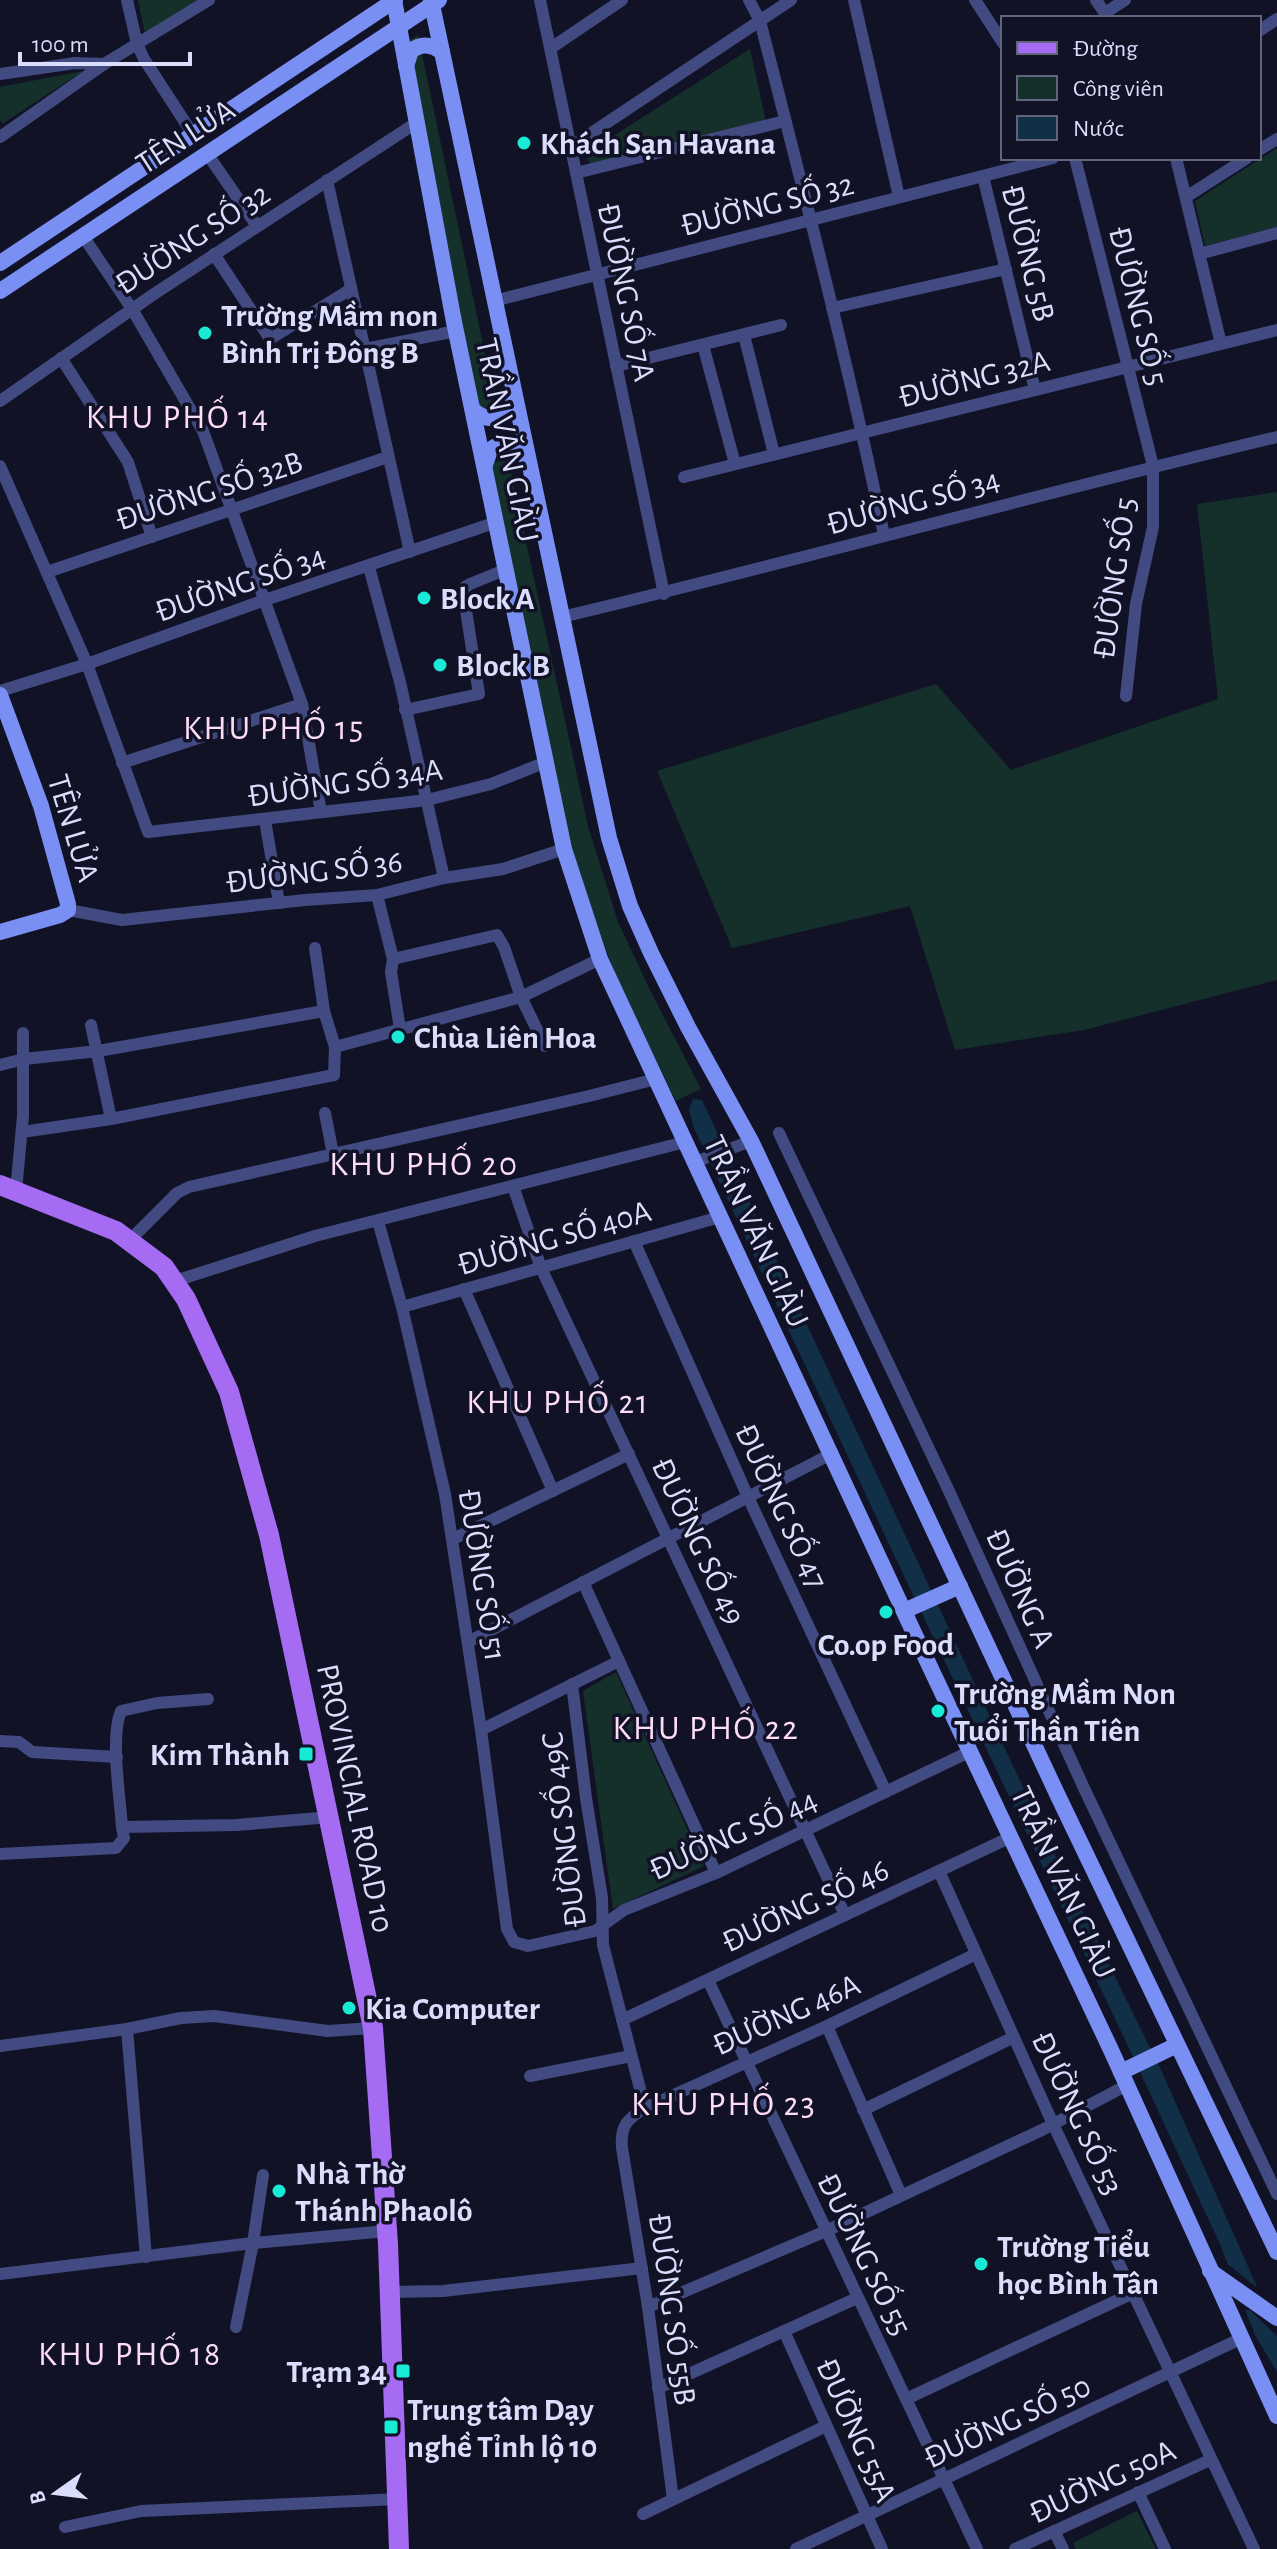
<svg xmlns="http://www.w3.org/2000/svg" width="1277" height="2549" font-family="'Alegreya Sans',sans-serif">
<style>
.green{fill:#15302a}
.water{fill:#112f46}
.pier{fill:#121226}
.lines{fill:none;stroke-linecap:round;stroke-linejoin:round}
.street{stroke:#414b81;stroke-width:12}
.secondary{stroke:#7a8ff3;stroke-width:16}
.primary{stroke:#a56bf2;stroke-width:20}
.poi-dot{fill:#18ead6;stroke:#121226;stroke-width:3}
.labels{text-anchor:middle;stroke-width:7;stroke-linejoin:round;paint-order:stroke}
.street-label{font-size:32px;fill:#dbddfc;stroke:#121226}
.poi-label{font-size:32px;font-weight:bold;fill:#dbddfc;stroke:#121226;text-anchor:start}
.neighbourhood-label{font-size:34px;letter-spacing:2px;fill:#fcdcf7;stroke:#121226}
</style>
<rect width="100%" height="100%" fill="#121226"/>
<g class="green">
<polygon points="138,0 199,0 145,34"/>
<polygon points="418,35 498,416 482,421 403,45"/>
<polygon points="750,49 766,122 592,169 585,154"/>
<polygon points="83,71 2,124 0,120 0,87"/>
<polygon points="1277,148 1277,227 1205,246 1195,201"/>
<polygon points="508,459 588,826 618,922 649,988 701,1089 676,1101 624,993 592,917 568,841 490,463"/>
<polygon points="1277,492 1277,980 1084,1030 955,1050 910,906 732,948 657,771 936,684 1011,770 1218,699 1197,504"/>
<polygon points="616,1672 704,1866 613,1909 583,1691"/>
<polygon points="1137,2511 1156,2549 1076,2549 1073,2543"/>
</g>
<polygon class="water" points="693,1099 702,1100 1049,1843 1162,2072 1277,2332 1277,2372 1255,2335 1219,2242 1128,2046 895,1557 693,1126 689,1109"/>
<polygon class="pier" points="1225,2262 1264,2293 1277,2322 1277,2336 1250,2310 1242,2310"/>
<g class="lines">
<g class="street">
<polyline points="127,0 137,44 144,59 192,133"/>
<polyline points="540,0 664,594"/>
<path d="M749,0L760,21C804,192 848,363 884,535"/>
<polyline points="854,0 899,197"/>
<polyline points="975,0 1003,43"/>
<polyline points="1096,0 1108,18"/>
<polyline points="1105,13 1125,0"/>
<polyline points="1259,31 1277,19"/>
<polyline points="551,48 622,0"/>
<polyline points="0,74 75,63 104,64"/>
<polyline points="0,137 104,64 209,0"/>
<polyline points="572,146 791,0"/>
<polyline points="1259,150 1277,139"/>
<polyline points="208,155 257,226"/>
<polyline points="1075,158 1153,466 1153,527 1136,604 1126,696"/>
<polyline points="1176,158 1221,344"/>
<polyline points="576,173 785,121"/>
<polyline points="983,176 1035,390"/>
<polyline points="327,180 410,552"/>
<polyline points="1186,197 1247,158"/>
<polyline points="83,236 132,309 203,431 302,704 321,812"/>
<polyline points="214,254 270,339 351,289"/>
<polyline points="1199,254 1277,233"/>
<polyline points="494,301 1053,158"/>
<polyline points="832,308 1006,269"/>
<polyline points="744,335 774,454"/>
<polyline points="703,345 735,464"/>
<polyline points="365,349 456,331"/>
<polyline points="61,358 128,462 152,537"/>
<polyline points="616,366 781,325"/>
<polyline points="0,401 154,294 416,123"/>
<polyline points="0,466 87,664 148,832 427,800 491,784 546,762"/>
<polyline points="684,477 1277,330"/>
<polyline points="369,567 400,682 444,878"/>
<polyline points="47,572 388,457"/>
<path d="M562,617C801,560 1038,494 1277,437"/>
<polyline points="0,691 87,664 265,600 497,522"/>
<polyline points="405,710 479,694 463,591 465,587 470,584 507,569"/>
<polyline points="122,763 302,704"/>
<polyline points="265,820 279,903"/>
<polyline points="377,895 393,959 391,972 400,1029"/>
<polyline points="68,910 122,920 305,900 377,895 444,878 503,869 564,849"/>
<polyline points="393,959 497,935 504,947 521,997 545,1046"/>
<polyline points="91,1025 111,1119"/>
<polyline points="335,1047 521,997 600,959"/>
<polyline points="0,1065 24,1059 98,1051 324,1011"/>
<polyline points="325,1113 333,1154"/>
<polyline points="22,1132 111,1119 334,1075 335,1047 324,1011 315,948"/>
<polyline points="779,1133 948,1489 1083,1786 1277,2194"/>
<polyline points="695,1162 751,1141"/>
<polyline points="513,1186 541,1268 845,1915"/>
<polyline points="16,1191 23,1116 23,1033"/>
<polyline points="378,1221 402,1307 445,1494 481,1730 507,1929 514,1942 528,1946 595,1931 624,1910 716,1873 971,1751"/>
<polyline points="130,1240 177,1193 189,1187 589,1096 656,1079"/>
<polyline points="634,1241 748,1497 886,1792"/>
<polyline points="175,1281 315,1236 685,1142"/>
<polyline points="464,1289 553,1491"/>
<polyline points="402,1307 720,1217"/>
<polyline points="453,1539 629,1454"/>
<polyline points="583,1582 716,1873"/>
<polyline points="468,1642 831,1454"/>
<polyline points="572,1684 586,1798 602,1898 603,1945 645,2108"/>
<polyline points="481,1730 619,1661"/>
<polyline points="0,1741 19,1742 32,1752 117,1757"/>
<path d="M122,1827C120,1797 110,1737 121,1711L157,1703L208,1699"/>
<polyline points="0,1854 116,1848 124,1838 122,1827 237,1825 330,1817"/>
<polyline points="939,1871 1053,2124 1254,2549"/>
<polyline points="708,1980 977,2549"/>
<polyline points="622,2020 1011,1837"/>
<polyline points="827,2026 901,2195"/>
<polyline points="127,2029 146,2257"/>
<polyline points="0,2046 127,2029 181,2018 214,2016 328,2031 373,2028"/>
<polyline points="530,2076 631,2056"/>
<polyline points="863,2110 1014,2037"/>
<polyline points="0,2274 253,2243 387,2231"/>
<polyline points="390,2292 443,2291 642,2268"/>
<polyline points="648,2307 826,2231 1042,2130 1127,2085"/>
<polyline points="236,2327 253,2243 263,2175"/>
<polyline points="784,2331 882,2549"/>
<polyline points="658,2388 857,2298"/>
<polyline points="906,2399 1133,2293"/>
<polyline points="1138,2492 1165,2549"/>
<path d="M673,2499L648,2307L622,2148C620,2126 627,2119 645,2108L827,2026L976,1954"/>
<polyline points="643,2514 826,2426"/>
<polyline points="65,2527 141,2511 398,2499"/>
<polyline points="1054,2531 1063,2549"/>
<polyline points="796,2549 1240,2339"/>
<polyline points="1015,2549 1210,2460"/>
</g>
<g class="secondary">
<polyline points="394,0 454,322 564,849 600,959 914,1633 1111,2050 1277,2416"/>
<polyline points="431,0 609,838 630,906 651,953 688,1027 751,1141 1059,1798 1277,2252"/>
<path d="M406,66L411,51C421,43 431,44 442,52"/>
<polyline points="0,263 395,0"/>
<polyline points="0,291 439,0"/>
<path d="M473,410C490,425 506,418 515,398"/>
<path d="M485,465L490,450C505,438 517,446 527,459"/>
<polyline points="0,695 41,806 68,904 68,910 60,915 0,932"/>
<polyline points="904,1611 960,1586"/>
<polyline points="1121,2072 1177,2045"/>
<polyline points="1210,2271 1277,2318"/>
</g>
<polyline class="primary" points="0,1185 116,1231 164,1267 186,1299 229,1392 269,1535 373,2028 388,2244 399,2549"/>
</g>
<g class="poi-dot">
<circle cx="524" cy="143" r="8"/>
<circle cx="205" cy="333" r="8"/>
<circle cx="424" cy="598" r="8"/>
<circle cx="440" cy="665" r="8"/>
<circle cx="398" cy="1037" r="8"/>
<circle cx="886" cy="1612" r="8"/>
<circle cx="938" cy="1711" r="8"/>
<rect x="298" y="1746" width="16" height="16" rx="4"/>
<circle cx="349" cy="2008" r="8"/>
<circle cx="279" cy="2191" r="8"/>
<circle cx="981" cy="2264" r="8"/>
<rect x="395" y="2363" width="16" height="16" rx="4"/>
<rect x="383" y="2419" width="16" height="16" rx="4"/>
</g>
<g class="labels">
<g class="street-label">
<text transform="translate(185 136) rotate(-33)" y="11">TÊN LỬA</text>
<text transform="translate(767 204) rotate(-14)" y="11">ĐƯỜNG SỐ 32</text>
<text transform="translate(192 238) rotate(-33)" y="11">ĐƯỜNG SỐ 32</text>
<text transform="translate(1029 253) rotate(76)" y="11">ĐƯỜNG 5B</text>
<text transform="translate(627 292) rotate(78)" y="11">ĐƯỜNG SỐ 7A</text>
<text transform="translate(1139 306) rotate(76)" y="11">ĐƯỜNG SỐ 5</text>
<text transform="translate(974 378) rotate(-14)" y="11">ĐƯỜNG 32A</text>
<text transform="translate(508 440) rotate(78)" y="11">TRẦN VĂN GIÀU</text>
<text transform="translate(209 490) rotate(-18)" y="11">ĐƯỜNG SỐ 32B</text>
<text transform="translate(913 501) rotate(-15)" y="11">ĐƯỜNG SỐ 34</text>
<text transform="translate(1114 578) rotate(-82)" y="11">ĐƯỜNG SỐ 5</text>
<text transform="translate(240 583) rotate(-19)" y="11">ĐƯỜNG SỐ 34</text>
<text transform="translate(345 782) rotate(-8)" y="11">ĐƯỜNG SỐ 34A</text>
<text transform="translate(74 828) rotate(73)" y="11">TÊN LỬA</text>
<text transform="translate(314 871) rotate(-7)" y="11">ĐƯỜNG SỐ 36</text>
<text transform="translate(757 1231) rotate(65)" y="11">TRẦN VĂN GIÀU</text>
<text transform="translate(554 1237) rotate(-16)" y="11">ĐƯỜNG SỐ 40A</text>
<text transform="translate(782 1506) rotate(65)" y="11">ĐƯỜNG SỐ 47</text>
<text transform="translate(699 1541) rotate(65)" y="11">ĐƯỜNG SỐ 49</text>
<text transform="translate(483 1575) rotate(81)" y="11">ĐƯỜNG SỐ 51</text>
<text transform="translate(1021 1588) rotate(66)" y="11">ĐƯỜNG A</text>
<text transform="translate(356 1798) rotate(78)" y="11">PROVINCIAL ROAD 10</text>
<text transform="translate(563 1830) rotate(-97)" y="11">ĐƯỜNG SỐ 49C</text>
<text transform="translate(733 1834) rotate(-24)" y="11">ĐƯỜNG SỐ 44</text>
<text transform="translate(1064 1882) rotate(65)" y="11">TRẦN VĂN GIÀU</text>
<text transform="translate(805 1905) rotate(-25)" y="11">ĐƯỜNG SỐ 46</text>
<text transform="translate(786 2014) rotate(-24)" y="11">ĐƯỜNG 46A</text>
<text transform="translate(1078 2113) rotate(65)" y="11">ĐƯỜNG SỐ 53</text>
<text transform="translate(865 2254) rotate(64)" y="11">ĐƯỜNG SỐ 55</text>
<text transform="translate(673 2309) rotate(82)" y="11">ĐƯỜNG SỐ 55B</text>
<text transform="translate(1007 2421) rotate(-25)" y="11">ĐƯỜNG SỐ 50</text>
<text transform="translate(857 2430) rotate(66)" y="11">ĐƯỜNG 55A</text>
<text transform="translate(1102 2481) rotate(-25)" y="11">ĐƯỜNG 50A</text>
</g>
<g class="poi-label">
<text x="540" y="154">Khách Sạn Havana</text>
<text x="221" y="326">Trường Mầm non<tspan x="221" dy="37">Bình Trị Đông B</tspan></text>
<text x="440" y="609">Block A</text>
<text x="456" y="676">Block B</text>
<text x="414" y="1048">Chùa Liên Hoa</text>
<text x="886" y="1655" text-anchor="middle">Co.op Food</text>
<text x="954" y="1704">Trường Mầm Non<tspan x="954" dy="37">Tuổi Thần Tiên</tspan></text>
<text x="290" y="1765" text-anchor="end">Kim Thành</text>
<text x="365" y="2019">Kia Computer</text>
<text x="295" y="2184">Nhà Thờ<tspan x="295" dy="37">Thánh Phaolô</tspan></text>
<text x="997" y="2257">Trường Tiểu<tspan x="997" dy="37">học Bình Tân</tspan></text>
<text x="387" y="2382" text-anchor="end">Trạm 34</text>
<text x="407" y="2420">Trung tâm Dạy<tspan x="407" dy="37">nghề Tỉnh lộ 10</tspan></text>
</g>
<g class="neighbourhood-label">
<text x="178" y="428">KHU PHỐ 14</text>
<text x="274" y="739">KHU PHỐ 15</text>
<text x="424" y="1175">KHU PHỐ 20</text>
<text x="558" y="1413">KHU PHỐ 21</text>
<text x="706" y="1739">KHU PHỐ 22</text>
<text x="724" y="2115">KHU PHỐ 23</text>
<text x="130" y="2365">KHU PHỐ 18</text>
</g>
</g>
<rect x="1001" y="16" width="260" height="144" fill="#121226" stroke="#62637c" stroke-width="2"/>
<rect x="1017" y="42" width="40" height="12" fill="#a56bf2" stroke="#62637c" stroke-width="2"/>
<text x="1073" y="56" font-size="24" fill="#dbddfc">Đường</text>
<rect x="1017" y="76" width="40" height="24" fill="#15302a" stroke="#62637c" stroke-width="2"/>
<text x="1073" y="96" font-size="24" fill="#dbddfc">Công viên</text>
<rect x="1017" y="116" width="40" height="24" fill="#112f46" stroke="#62637c" stroke-width="2"/>
<text x="1073" y="136" font-size="24" fill="#dbddfc">Nước</text>
<g transform="translate(56 2493) rotate(256)" stroke="#121226" stroke-width="6" paint-order="stroke">
<path d="M0-6L14 30L0 20L-14 30Z" fill="#dbddfc"/>
<text y="-12" font-size="22" font-weight="bold" text-anchor="middle" fill="#dbddfc">B</text>
</g>
<path d="M20 52v12h170v-12" fill="none" stroke="#dbddfc" stroke-width="4"/>
<text x="32" y="52" font-size="24" fill="#dbddfc" stroke="#121226" stroke-width="6" paint-order="stroke">100 m</text>
</svg>
